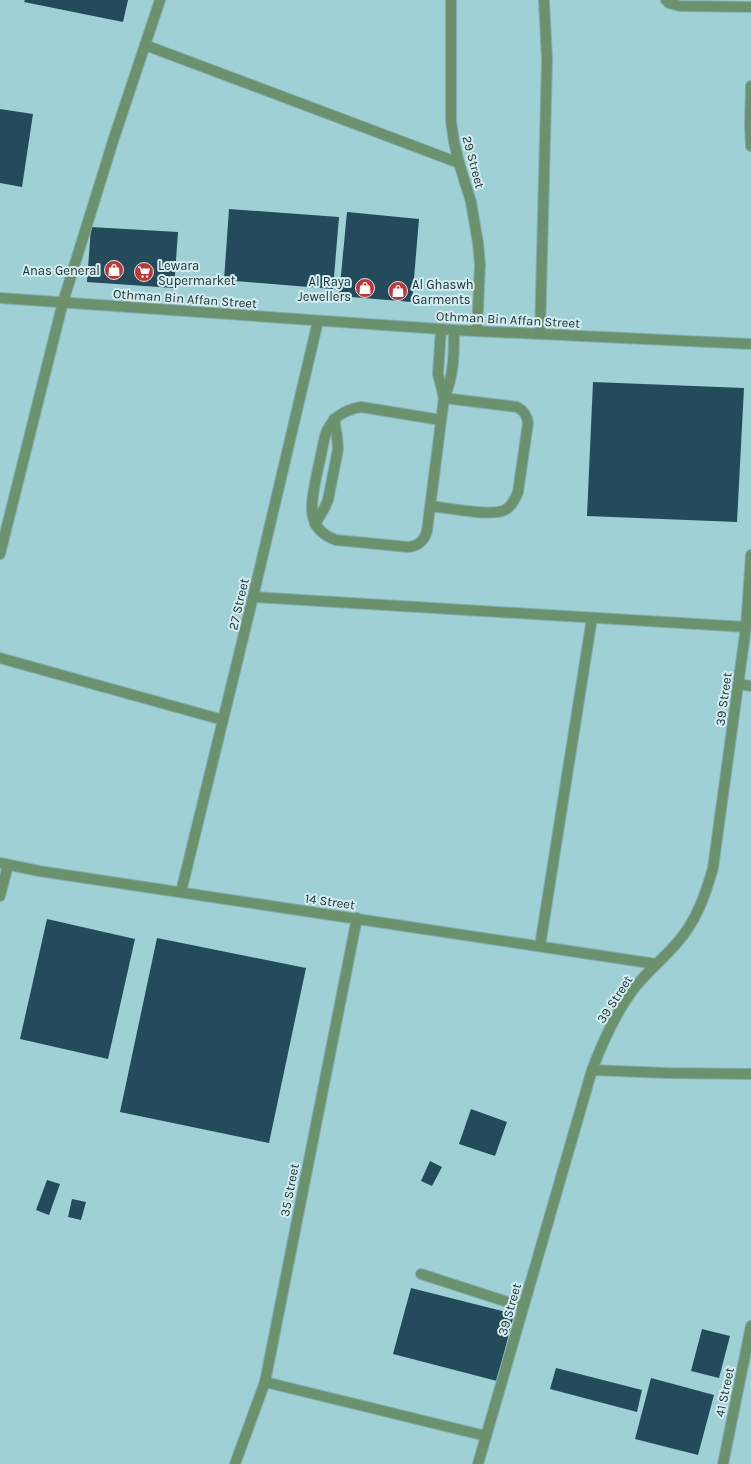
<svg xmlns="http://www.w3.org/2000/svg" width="751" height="1464" font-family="Karla,sans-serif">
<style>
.building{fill:#244b5b}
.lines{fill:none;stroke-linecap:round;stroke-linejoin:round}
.minor-casing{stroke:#83aeb3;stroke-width:12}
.minor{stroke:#6c926d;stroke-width:10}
.labels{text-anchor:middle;stroke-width:4;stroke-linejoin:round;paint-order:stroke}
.street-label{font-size:13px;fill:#203437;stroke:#d3ecef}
.poi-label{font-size:13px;fill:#203437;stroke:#d3ecef;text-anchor:start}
</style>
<rect width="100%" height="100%" fill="#9fd0d6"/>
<g class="building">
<polygon points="25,0 128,0 123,22 24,2"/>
<polygon points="0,109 33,114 22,187 0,183"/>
<polygon points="229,209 339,217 333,289 224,280"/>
<polygon points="347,212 419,219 412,302 339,296"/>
<polygon points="91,227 178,232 174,288 87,282"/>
<polygon points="593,382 744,388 737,522 587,516"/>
<polygon points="47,919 135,939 108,1059 20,1039"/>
<polygon points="157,938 306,968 269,1143 120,1112"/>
<polygon points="471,1109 507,1122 495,1156 459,1144"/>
<polygon points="430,1161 442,1167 432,1186 421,1181"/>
<polygon points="47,1180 60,1184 49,1215 36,1210"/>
<polygon points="72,1199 86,1202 81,1220 68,1217"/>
<polygon points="411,1288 514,1314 497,1381 393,1354"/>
<polygon points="702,1329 730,1336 719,1378 691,1371"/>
<polygon points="556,1368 642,1390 637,1412 550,1389"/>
<polygon points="651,1378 714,1395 698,1455 635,1439"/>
</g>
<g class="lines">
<g class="minor-casing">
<g id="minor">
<polyline points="451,0 451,121 454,142 459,163 471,202 478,243 480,264 477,331"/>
<polyline points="666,0 669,3 680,6 751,7"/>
<polyline points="145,45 459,163"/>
<polyline points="751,86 750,124 751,146"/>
<polyline points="0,298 454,330 751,344"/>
<polyline points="441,329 438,374 444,398"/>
<polyline points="540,334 547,60 544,0"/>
<path d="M441,420L361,407C343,410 331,418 325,436C322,450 319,464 316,478C311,504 305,529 336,540L408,547C419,546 424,541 427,531L444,398C454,376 454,354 454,330"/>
<path d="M431,506C448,508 491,517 505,510C512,506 515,499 518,492L528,423C527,415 524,411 517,407L444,398"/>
<polyline points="315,524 325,507 328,500 338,449 337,436 334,419"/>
<polyline points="0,554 63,302 114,138 160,0"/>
<polyline points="253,597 746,627"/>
<polyline points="0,658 223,720"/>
<polyline points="738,684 751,686"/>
<polyline points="0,863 39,871 656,964"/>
<polyline points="181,892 253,597 318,321"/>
<polyline points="0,896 8,865"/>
<polyline points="540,946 592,618"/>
<polyline points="592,1070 667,1073 751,1074"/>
<polyline points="421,1274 523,1307"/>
<polyline points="265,1382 486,1436"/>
<polyline points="235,1464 265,1382 357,918"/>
<path d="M478,1464L592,1070C603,1041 616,1011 636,986C648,971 663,959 676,944C696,922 705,896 713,868L746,627L751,555"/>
<polyline points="723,1464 751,1326"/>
</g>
</g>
<use href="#minor" class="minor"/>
</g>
<defs>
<g id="shop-disc" transform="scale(1)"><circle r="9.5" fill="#c33433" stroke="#d3ecef"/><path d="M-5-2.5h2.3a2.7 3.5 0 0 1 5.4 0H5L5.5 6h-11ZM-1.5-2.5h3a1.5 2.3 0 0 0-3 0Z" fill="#fff"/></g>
<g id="supermarket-disc" transform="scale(1)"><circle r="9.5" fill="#c33433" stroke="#d3ecef"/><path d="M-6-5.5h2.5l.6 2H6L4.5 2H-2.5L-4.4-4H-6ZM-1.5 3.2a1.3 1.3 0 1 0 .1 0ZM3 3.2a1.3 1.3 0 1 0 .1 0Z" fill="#fff"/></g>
</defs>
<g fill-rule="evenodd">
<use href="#shop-disc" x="114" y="270"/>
<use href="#supermarket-disc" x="144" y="272"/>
<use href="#shop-disc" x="365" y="288"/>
<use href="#shop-disc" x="398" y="291"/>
</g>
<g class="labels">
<g class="street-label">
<text transform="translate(474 162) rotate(75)" y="5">29 Street</text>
<text transform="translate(185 298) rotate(4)" y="5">Othman Bin Affan Street</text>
<text transform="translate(508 319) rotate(3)" y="5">Othman Bin Affan Street</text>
<text transform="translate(238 604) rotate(-77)" y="5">27 Street</text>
<text transform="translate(723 699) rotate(-82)" y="5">39 Street</text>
<text transform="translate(330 901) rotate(8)" y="5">14 Street</text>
<text transform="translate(614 999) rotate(-57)" y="5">39 Street</text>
<text transform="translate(289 1190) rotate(-79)" y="5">35 Street</text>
<text transform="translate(509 1309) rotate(-74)" y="5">39 Street</text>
<text transform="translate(724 1392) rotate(-78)" y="5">41 Street</text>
</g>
<g class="poi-label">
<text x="158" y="270">Lewara<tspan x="158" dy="15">Supermarket</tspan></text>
<text x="100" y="275" text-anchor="end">Anas General</text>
<text x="351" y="286" text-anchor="end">Al Raya<tspan x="351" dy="15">Jewellers</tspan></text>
<text x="412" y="289">Al Ghaswh<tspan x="412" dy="15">Garments</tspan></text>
</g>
</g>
</svg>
